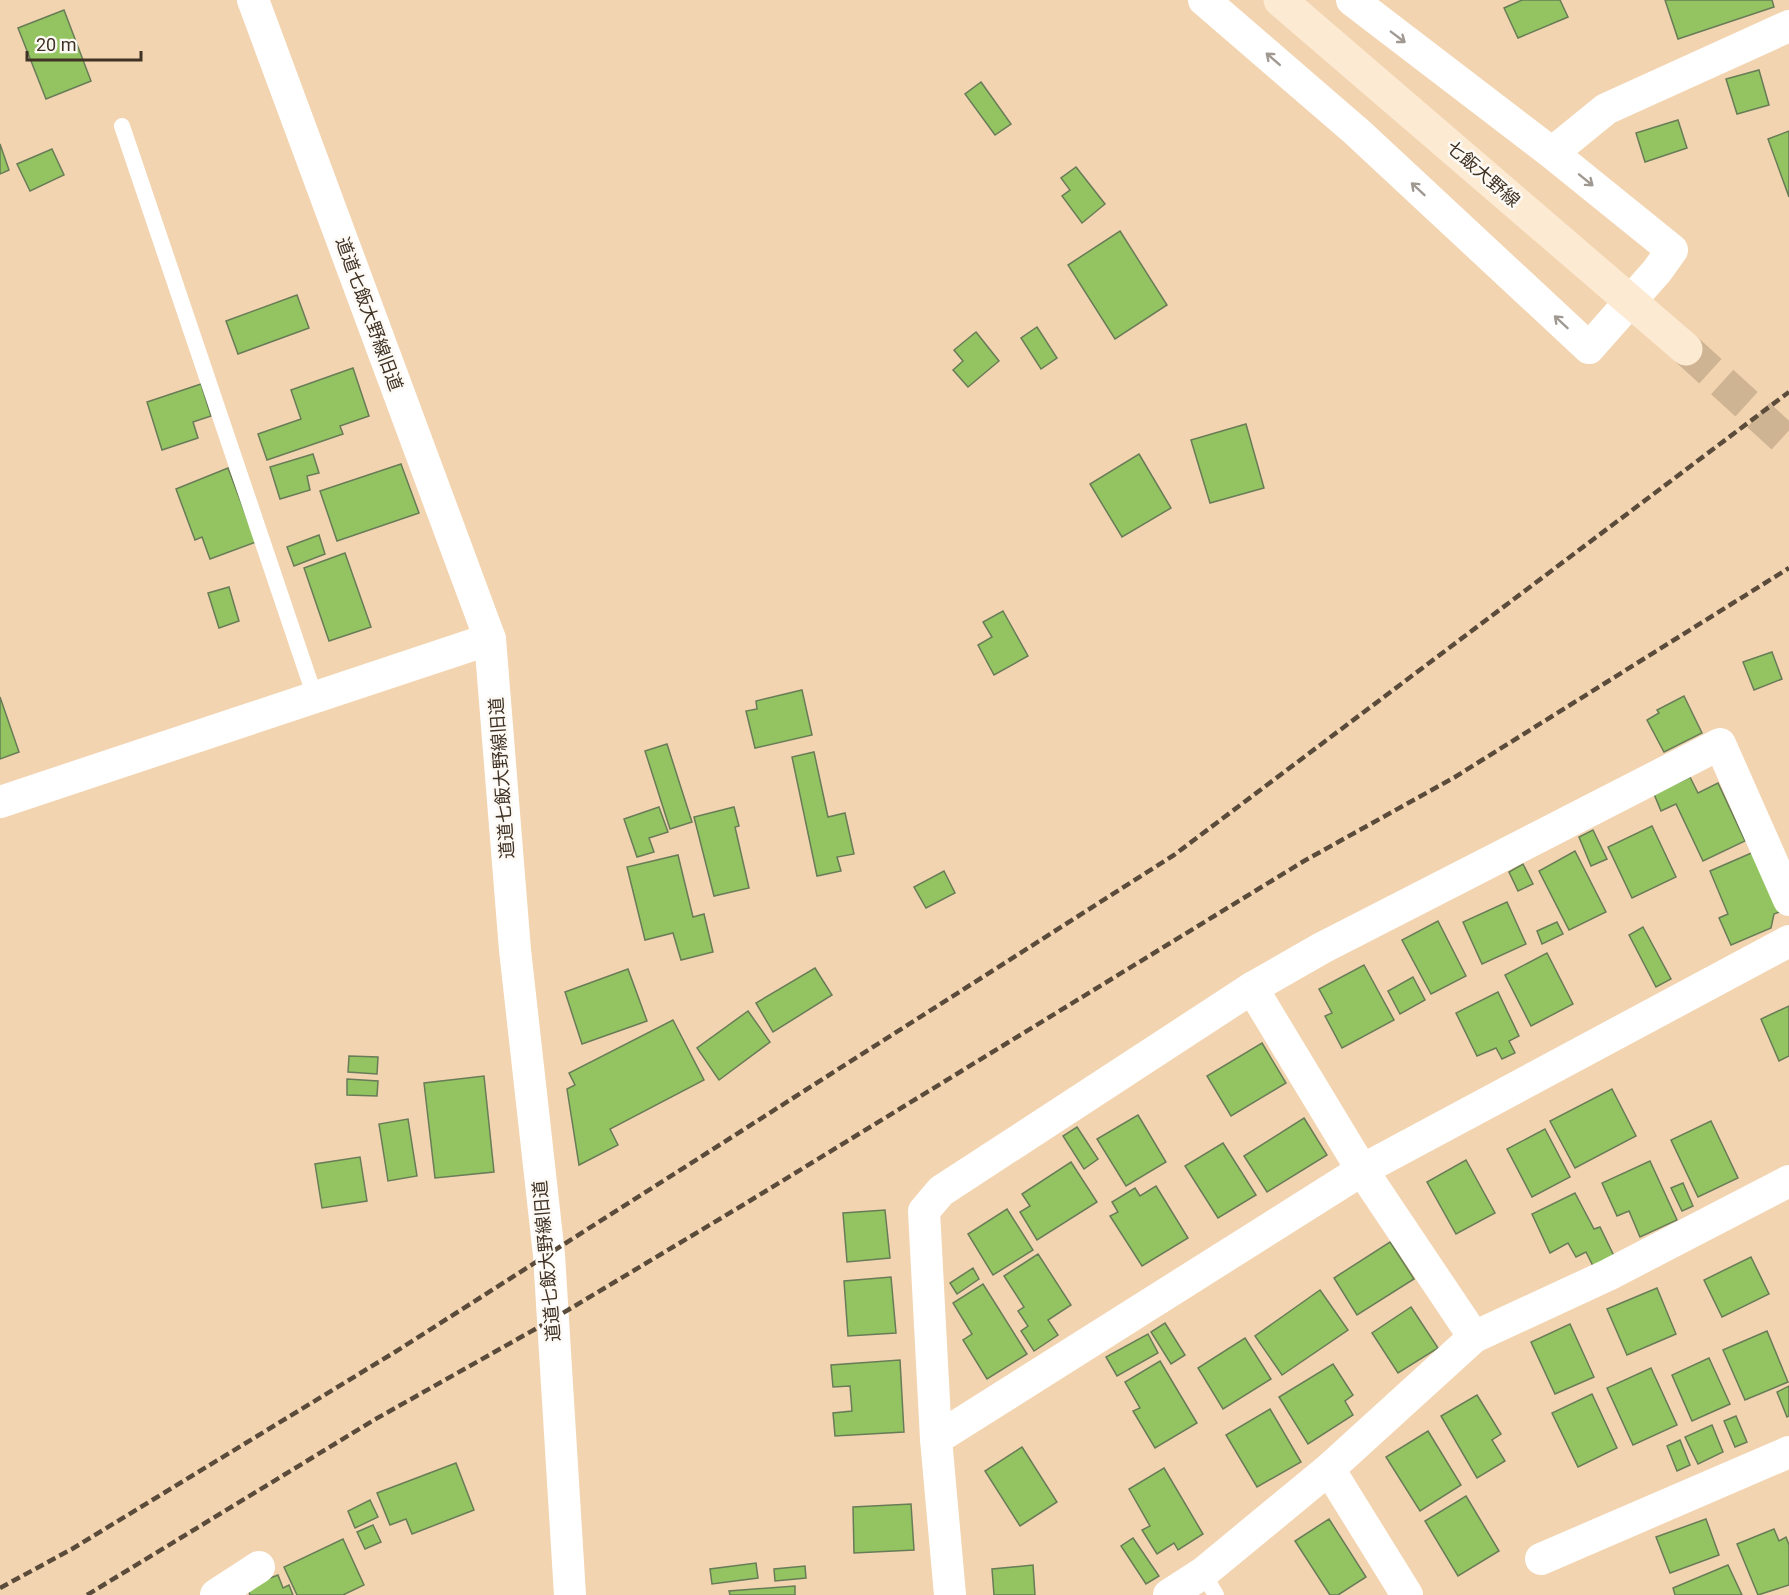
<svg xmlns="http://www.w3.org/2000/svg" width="1789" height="1595" font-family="Roboto,'Noto Sans JP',sans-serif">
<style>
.building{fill:#93c461;stroke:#687c57;stroke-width:1.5}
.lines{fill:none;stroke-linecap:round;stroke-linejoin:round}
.secondary-tunnel{stroke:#cfb494;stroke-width:33;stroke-dasharray:33 16;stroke-linecap:butt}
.service{stroke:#fff;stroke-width:16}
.minor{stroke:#fff;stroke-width:32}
.secondary{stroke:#fdead3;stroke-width:33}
.rail{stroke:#5b4b3a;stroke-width:4.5;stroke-dasharray:9 4.5;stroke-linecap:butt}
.oneway{stroke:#a09992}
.labels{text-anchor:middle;stroke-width:5;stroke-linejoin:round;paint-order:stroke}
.street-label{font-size:18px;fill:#403325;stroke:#fdfaf6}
</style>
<rect width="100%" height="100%" fill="#f3d4b0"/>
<g class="building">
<polygon points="1522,0 1560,0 1568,17 1518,38 1504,8"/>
<polygon points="1665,0 1772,0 1774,7 1678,39"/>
<polygon points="64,10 91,81 46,99 18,28"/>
<polygon points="1759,70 1769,105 1737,114 1726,79"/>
<polygon points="981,82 1011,124 995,135 965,94"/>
<polygon points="1678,120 1687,148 1645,162 1636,133"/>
<polygon points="1789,131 1789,197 1768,139"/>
<polygon points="0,144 9,170 0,174"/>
<polygon points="52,149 64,175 30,191 17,164"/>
<polygon points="1076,167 1105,204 1082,223 1062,196 1070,190 1061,178"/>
<polygon points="1120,231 1167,305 1115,339 1068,265"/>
<polygon points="297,295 309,328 238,354 226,321"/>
<polygon points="1037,327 1057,358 1041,369 1021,338"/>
<polygon points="976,332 999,361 968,387 953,370 963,361 954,350"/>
<polygon points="353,368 369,416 340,426 343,434 267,460 258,434 301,419 291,390"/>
<polygon points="201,384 211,416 193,422 198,438 162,450 147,402"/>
<polygon points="1246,424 1264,488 1210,503 1191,440"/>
<polygon points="313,454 319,473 307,476 310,490 280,499 270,467"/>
<polygon points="1139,454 1171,508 1122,537 1090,484"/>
<polygon points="401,464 419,513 337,541 320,491"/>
<polygon points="228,468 256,542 210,559 202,537 195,540 176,489"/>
<polygon points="319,535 325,554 294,566 287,547"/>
<polygon points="345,553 371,627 329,641 304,568"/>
<polygon points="229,587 239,621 219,628 208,593"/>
<polygon points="1003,611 1028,656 994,675 978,645 992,637 983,622"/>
<polygon points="1772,652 1782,679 1754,690 1743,662"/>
<polygon points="802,690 812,735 755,748 746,711 757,709 756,701"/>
<polygon points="1684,696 1702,733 1664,752 1647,720 1659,713 1657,710"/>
<polygon points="0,697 19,752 0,759"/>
<polygon points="667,744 692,822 670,829 645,751"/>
<polygon points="814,752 828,817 845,813 854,854 837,857 841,871 817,876 792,757"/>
<polygon points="1690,777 1698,793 1718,783 1745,841 1703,861 1676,804 1661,811 1654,794"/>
<polygon points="659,807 668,832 649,838 654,852 637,857 624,819"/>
<polygon points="734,807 739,826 735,827 749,888 714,896 694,817"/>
<polygon points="1652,826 1676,877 1632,898 1608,847"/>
<polygon points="1593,830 1607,859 1591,866 1579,837"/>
<polygon points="1575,851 1606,912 1569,930 1539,871"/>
<polygon points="1756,851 1782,911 1774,914 1771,928 1731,945 1719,918 1728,914 1710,871"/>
<polygon points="678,855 693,917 704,914 713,952 681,960 673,933 645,940 627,867"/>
<polygon points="1523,864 1533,884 1518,891 1509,872"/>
<polygon points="944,871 955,893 926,908 914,887"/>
<polygon points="1507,902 1526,944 1482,964 1463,922"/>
<polygon points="1438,921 1466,976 1431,994 1402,940"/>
<polygon points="1557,922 1563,934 1542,944 1537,931"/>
<polygon points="1643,927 1671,979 1656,987 1629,935"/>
<polygon points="1547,953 1573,1004 1531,1026 1505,975"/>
<polygon points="1364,965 1394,1020 1342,1048 1325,1016 1332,1013 1319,989"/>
<polygon points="815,968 832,995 773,1032 756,1003"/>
<polygon points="628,969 647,1021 582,1044 565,992"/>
<polygon points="1413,977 1425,1000 1400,1014 1388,991"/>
<polygon points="1498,992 1519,1036 1509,1041 1515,1053 1502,1059 1496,1048 1477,1056 1456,1013"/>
<polygon points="1789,1006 1789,1056 1779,1061 1761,1019"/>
<polygon points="748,1011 770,1042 719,1080 697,1048"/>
<polygon points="673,1020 704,1080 610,1129 618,1145 579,1165 567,1089 575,1085 569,1073"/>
<polygon points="1262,1043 1286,1083 1231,1116 1207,1076"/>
<polygon points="349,1056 378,1057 377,1074 348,1072"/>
<polygon points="484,1076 494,1172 435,1178 424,1083"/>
<polygon points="347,1079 378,1081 377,1096 347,1095"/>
<polygon points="1612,1089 1636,1136 1575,1168 1550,1121"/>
<polygon points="1138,1115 1166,1162 1126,1186 1097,1139"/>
<polygon points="1304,1118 1327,1155 1267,1192 1244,1156"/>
<polygon points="408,1119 417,1176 388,1181 379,1124"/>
<polygon points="1711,1121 1738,1178 1698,1197 1671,1140"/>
<polygon points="1077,1127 1098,1159 1084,1169 1063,1136"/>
<polygon points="1545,1129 1570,1177 1532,1197 1507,1149"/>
<polygon points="1223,1143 1256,1195 1218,1218 1185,1166"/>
<polygon points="360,1157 367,1201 322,1208 315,1164"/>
<polygon points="1466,1160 1495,1213 1456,1234 1427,1182"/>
<polygon points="1650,1161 1677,1220 1640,1237 1629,1211 1617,1216 1602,1183"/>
<polygon points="1071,1162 1097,1202 1037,1240 1020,1212 1030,1206 1022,1194"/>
<polygon points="1683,1183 1693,1206 1682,1211 1671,1188"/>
<polygon points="1156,1186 1188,1238 1142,1266 1110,1216 1118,1212 1112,1202 1135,1188 1140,1196"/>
<polygon points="1575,1193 1594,1229 1600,1227 1614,1256 1593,1266 1586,1252 1576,1257 1568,1243 1550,1253 1532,1214"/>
<polygon points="1007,1209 1033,1250 993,1275 968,1234"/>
<polygon points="885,1210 890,1258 847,1262 843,1213"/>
<polygon points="1390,1242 1414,1279 1357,1315 1334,1278"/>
<polygon points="1038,1254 1071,1305 1048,1320 1058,1335 1034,1351 1021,1331 1028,1326 1018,1311 1024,1307 1004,1276"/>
<polygon points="1751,1257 1769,1294 1722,1317 1704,1280"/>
<polygon points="973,1268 979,1279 957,1294 950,1283"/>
<polygon points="891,1277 896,1333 848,1336 844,1281"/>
<polygon points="983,1284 1027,1354 987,1379 963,1340 972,1334 953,1303"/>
<polygon points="1657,1288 1676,1334 1627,1355 1607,1309"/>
<polygon points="1320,1290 1348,1330 1282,1375 1255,1336"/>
<polygon points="1411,1307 1438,1348 1398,1373 1372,1333"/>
<polygon points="1165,1323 1185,1355 1171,1364 1151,1332"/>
<polygon points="1570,1324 1594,1377 1555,1394 1531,1342"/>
<polygon points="1767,1331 1788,1382 1745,1400 1723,1350"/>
<polygon points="1148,1334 1158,1353 1117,1376 1106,1357"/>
<polygon points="1245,1338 1271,1379 1223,1409 1198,1368"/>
<polygon points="1709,1358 1730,1404 1692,1421 1672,1375"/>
<polygon points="900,1360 904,1432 835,1436 833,1413 852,1411 850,1386 833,1387 831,1365"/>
<polygon points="1160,1361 1197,1423 1155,1448 1133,1411 1140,1408 1125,1382"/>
<polygon points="1333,1364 1353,1395 1345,1401 1353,1415 1308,1444 1279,1397"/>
<polygon points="1651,1368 1677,1425 1633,1445 1607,1388"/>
<polygon points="1789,1386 1789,1416 1787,1417 1777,1392"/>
<polygon points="1592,1394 1617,1448 1578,1467 1552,1413"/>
<polygon points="1477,1395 1501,1434 1492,1440 1505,1461 1477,1478 1441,1416"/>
<polygon points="1270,1409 1301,1462 1257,1487 1226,1435"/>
<polygon points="1736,1416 1747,1442 1735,1447 1724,1421"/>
<polygon points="1712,1425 1723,1452 1698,1464 1685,1437"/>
<polygon points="1428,1431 1461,1485 1420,1511 1386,1457"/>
<polygon points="1680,1440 1690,1465 1677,1471 1667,1446"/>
<polygon points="1022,1447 1057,1502 1020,1526 985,1471"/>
<polygon points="456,1463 474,1510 412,1534 406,1519 390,1525 377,1493"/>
<polygon points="1164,1468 1203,1534 1178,1550 1174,1543 1157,1554 1142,1530 1150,1526 1129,1489"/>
<polygon points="1466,1496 1499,1551 1458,1576 1425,1521"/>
<polygon points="370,1500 378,1517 355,1528 348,1511"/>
<polygon points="911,1504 914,1550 854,1553 853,1507"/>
<polygon points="1329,1519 1366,1577 1338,1595 1330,1595 1295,1541"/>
<polygon points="1706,1519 1719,1555 1670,1573 1656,1537"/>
<polygon points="373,1525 381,1542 365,1549 357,1532"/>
<polygon points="1774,1529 1779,1541 1786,1537 1789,1545 1789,1585 1758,1595 1737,1544"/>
<polygon points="1133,1538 1159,1576 1146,1584 1121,1546"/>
<polygon points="343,1539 364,1585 343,1595 297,1595 284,1567"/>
<polygon points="756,1563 758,1578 712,1584 710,1569"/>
<polygon points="1033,1565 1035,1595 994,1595 992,1569"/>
<polygon points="1728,1565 1742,1595 1675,1595 1673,1588"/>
<polygon points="805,1566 806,1578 775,1581 774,1569"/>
<polygon points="278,1575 283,1588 289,1585 293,1595 250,1595 247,1587"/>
<polygon points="795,1586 795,1595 730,1595 729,1591"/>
</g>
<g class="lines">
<polyline class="secondary-tunnel" points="1686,349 1789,443"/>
<g class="service">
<polyline points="122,126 315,697"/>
<polyline points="1203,1573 1216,1595"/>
</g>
<g class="minor">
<polyline points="253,0 490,639 515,950 549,1255 570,1595"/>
<polyline points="1204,0 1357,132 1589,348 1657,271 1672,250 1552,153 1352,0"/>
<polyline points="1552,153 1606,109 1789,26"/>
<polyline points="0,802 490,639"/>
<polyline points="1252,988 1362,1170 1474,1337"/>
<polyline points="936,1439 924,1211 941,1191 1252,988 1322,948 1720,744 1789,900"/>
<polyline points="1329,1469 1407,1595"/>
<polyline points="1541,1559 1789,1452"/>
<polyline points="216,1595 259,1567"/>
<polyline points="950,1595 936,1439 1362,1170 1789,941"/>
<polyline points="1169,1595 1203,1573 1329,1469 1474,1337 1608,1275 1789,1181"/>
</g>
<polyline class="secondary" points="1280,0 1686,349"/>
<g class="rail">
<polyline points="0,1588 72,1549 395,1352 1174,855 1789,392"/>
<polyline points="87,1595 374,1420 553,1319 743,1205 1304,861 1455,777 1789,568"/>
</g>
</g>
<defs><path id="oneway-shaft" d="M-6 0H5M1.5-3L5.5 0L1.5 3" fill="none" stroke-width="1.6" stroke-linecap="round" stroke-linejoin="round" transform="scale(1.5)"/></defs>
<g class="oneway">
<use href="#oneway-shaft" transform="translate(1398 37) rotate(37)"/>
<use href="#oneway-shaft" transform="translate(1273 59) rotate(-139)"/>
<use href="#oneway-shaft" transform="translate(1586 180) rotate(39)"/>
<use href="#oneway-shaft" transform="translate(1418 189) rotate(-137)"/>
<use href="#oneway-shaft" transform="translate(1561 322) rotate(-137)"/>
</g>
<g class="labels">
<g class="street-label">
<text transform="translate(1483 174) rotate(41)" y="6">七飯大野線</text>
<text transform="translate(369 314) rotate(70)" y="6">道道七飯大野線旧道</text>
<text transform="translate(502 778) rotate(-94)" y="6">道道七飯大野線旧道</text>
<text transform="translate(547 1261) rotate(-95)" y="6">道道七飯大野線旧道</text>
</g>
</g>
<path d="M27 51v9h114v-9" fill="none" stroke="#403325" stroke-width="3"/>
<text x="36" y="51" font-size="18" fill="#403325" stroke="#fdfaf6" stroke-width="4.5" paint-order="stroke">20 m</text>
</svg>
